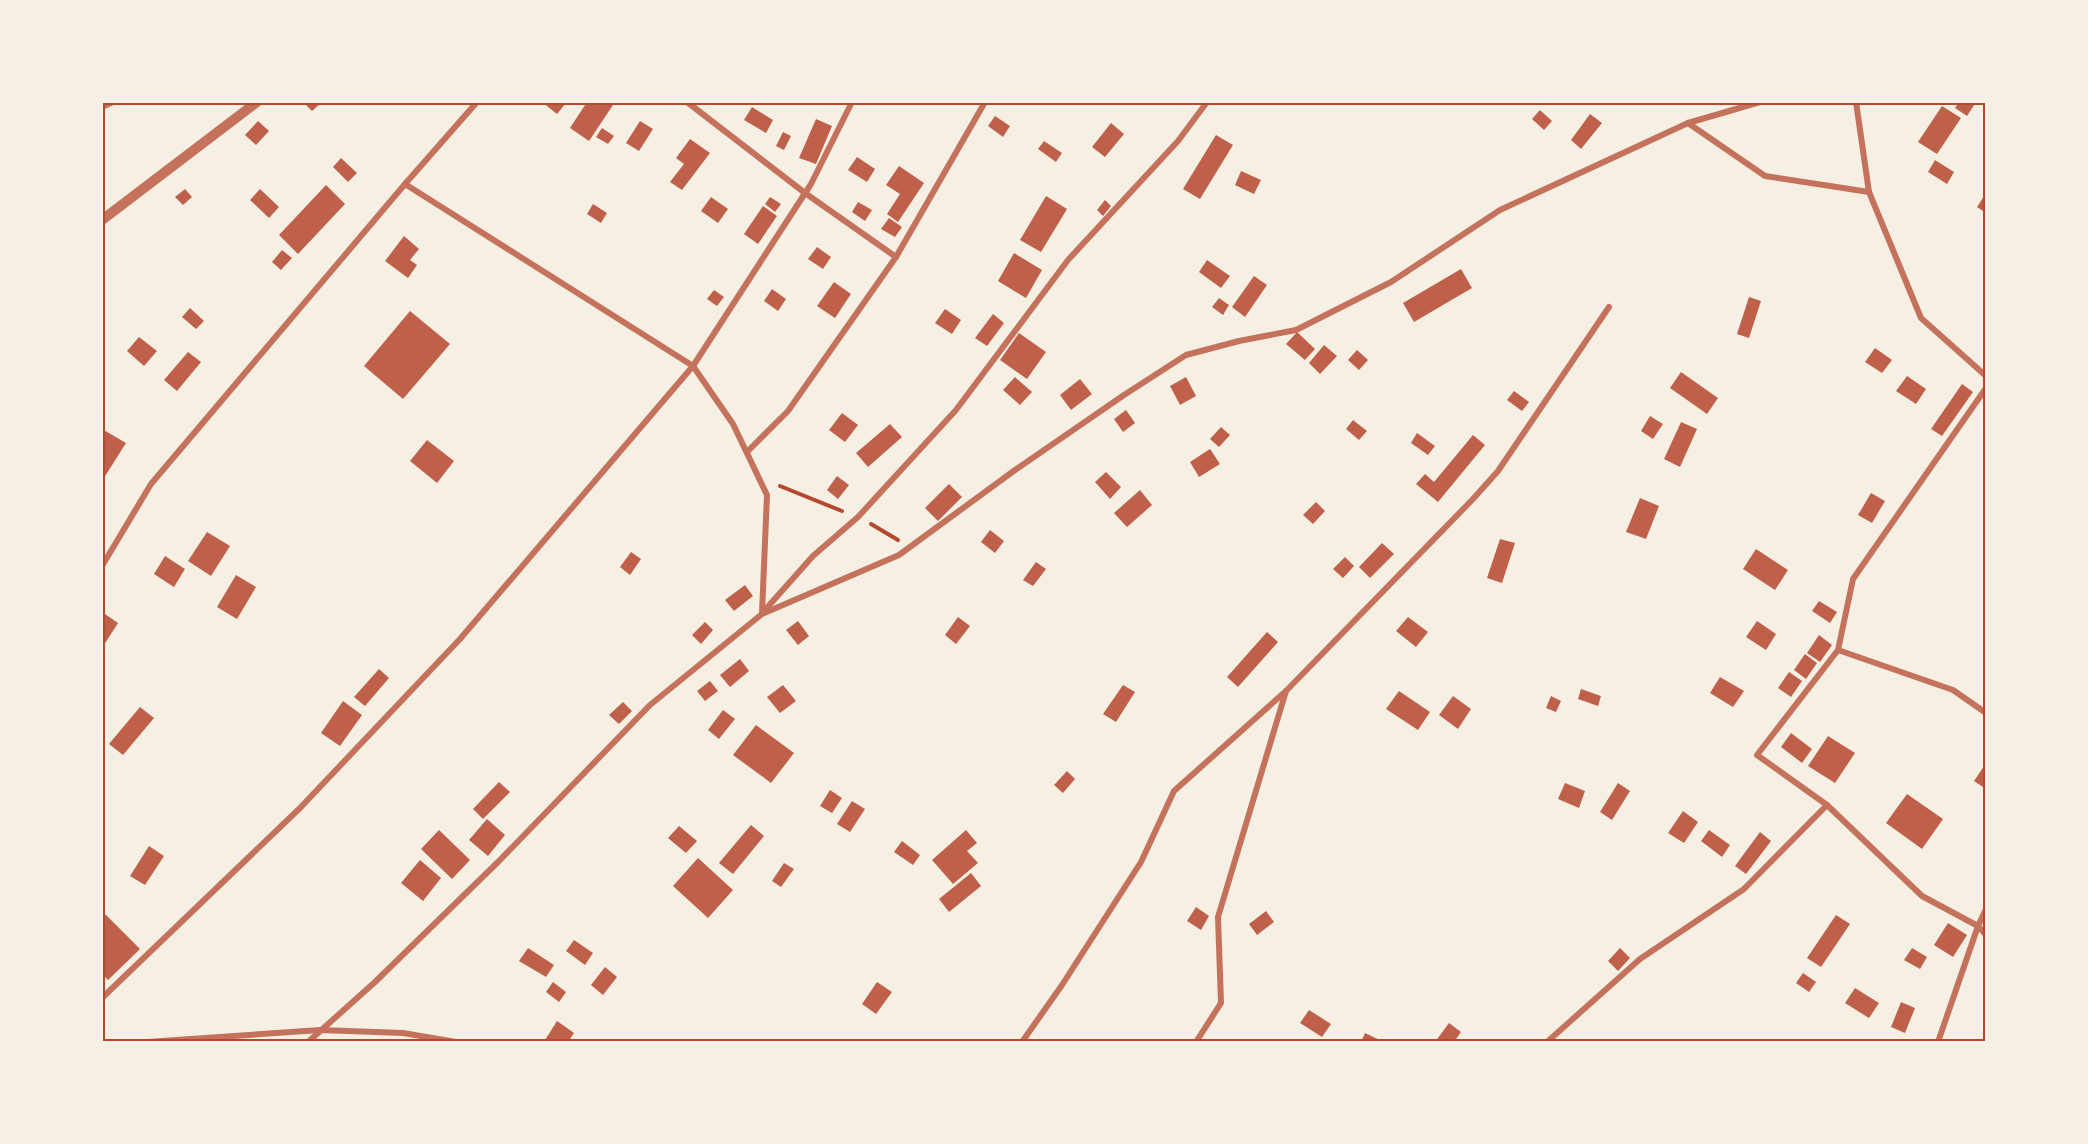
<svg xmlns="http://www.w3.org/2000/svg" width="2088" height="1144" font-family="'Fira Sans',sans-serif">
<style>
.building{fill:#bf614a}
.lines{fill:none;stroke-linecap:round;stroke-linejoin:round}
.path{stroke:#b5482f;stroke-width:4}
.minor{stroke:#c5725c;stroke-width:6}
.tertiary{stroke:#c5725c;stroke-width:10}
.neatline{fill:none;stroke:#b5482f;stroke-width:2}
</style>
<rect width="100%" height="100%" fill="#f6efe4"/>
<g class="building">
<polygon points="303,102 322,102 312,111"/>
<polygon points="542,102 564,102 566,103 557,114"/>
<polygon points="587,102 615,102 589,141 570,128"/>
<polygon points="1959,102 1976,102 1967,116 1955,108"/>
<polygon points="1942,106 1961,118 1937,154 1918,142"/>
<polygon points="752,107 773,120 766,133 744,120"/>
<polygon points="1540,110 1552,121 1544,130 1532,119"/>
<polygon points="1590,114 1602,123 1581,149 1571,140"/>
<polygon points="995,116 1010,126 1003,137 988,126"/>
<polygon points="816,119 832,126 816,164 799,158"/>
<polygon points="258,121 269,131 256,145 245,135"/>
<polygon points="640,121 653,129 639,151 626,143"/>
<polygon points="1111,123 1124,134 1105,157 1092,147"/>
<polygon points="602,128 614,136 608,144 596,137"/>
<polygon points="783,132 791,136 784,150 776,146"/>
<polygon points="1216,135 1233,145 1200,199 1183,189"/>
<polygon points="690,139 710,153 682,190 670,182 684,164 676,158"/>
<polygon points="1044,141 1062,153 1056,162 1038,149"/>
<polygon points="857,157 875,169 867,182 848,170"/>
<polygon points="341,158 357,173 348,182 333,167"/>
<polygon points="1935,160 1954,172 1947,184 1928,172"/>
<polygon points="899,166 924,183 898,222 887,214 900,194 886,185"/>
<polygon points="1241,171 1261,180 1254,194 1235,185"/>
<polygon points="326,185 345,204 298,254 279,235"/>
<polygon points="185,189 192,197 183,205 175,197"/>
<polygon points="260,189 279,207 269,218 250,200"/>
<polygon points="1986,193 1986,213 1977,207"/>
<polygon points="1046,196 1067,209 1041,252 1020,240"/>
<polygon points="711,197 728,209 718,223 701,211"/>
<polygon points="770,197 781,204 775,212 765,204"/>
<polygon points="1105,200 1111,206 1103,216 1097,210"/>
<polygon points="858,202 872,210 865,221 852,212"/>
<polygon points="593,204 607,213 601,223 587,214"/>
<polygon points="763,206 777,216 758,244 744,234"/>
<polygon points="889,218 902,227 895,237 881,229"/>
<polygon points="404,236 419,249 410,260 417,265 408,278 385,261"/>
<polygon points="817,247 831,257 823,269 808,259"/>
<polygon points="282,250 292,258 281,270 272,262"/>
<polygon points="1014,253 1042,270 1026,298 998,281"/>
<polygon points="1207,260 1230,276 1221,288 1199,272"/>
<polygon points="1461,269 1472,288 1414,322 1403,303"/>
<polygon points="1254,276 1267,285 1245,317 1232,307"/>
<polygon points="834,282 851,294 835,318 817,306"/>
<polygon points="772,289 786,299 778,311 764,301"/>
<polygon points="714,290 724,297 717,306 707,299"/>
<polygon points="1749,297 1761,301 1749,338 1737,334"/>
<polygon points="1219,298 1229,305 1223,315 1212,307"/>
<polygon points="190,308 204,321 196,329 182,317"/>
<polygon points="945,309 961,320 952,334 935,323"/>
<polygon points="410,311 450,344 403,399 364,366"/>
<polygon points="993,314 1004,323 987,346 975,338"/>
<polygon points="1297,332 1315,349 1305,360 1286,344"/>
<polygon points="1019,333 1046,352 1027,379 1000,360"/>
<polygon points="139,337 157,351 144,366 127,351"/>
<polygon points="1324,345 1337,356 1320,374 1309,363"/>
<polygon points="1875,348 1892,360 1882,373 1865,362"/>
<polygon points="1357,350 1368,360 1359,370 1348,360"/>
<polygon points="188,352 201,362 177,391 164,380"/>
<polygon points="1681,372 1718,398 1707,414 1670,388"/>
<polygon points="1907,376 1926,389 1916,404 1896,391"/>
<polygon points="1015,377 1032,392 1020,405 1003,390"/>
<polygon points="1186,377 1196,396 1180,405 1170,386"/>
<polygon points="1080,379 1092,394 1071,410 1060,395"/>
<polygon points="1962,384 1973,392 1942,436 1931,429"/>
<polygon points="1514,391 1529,402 1522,411 1507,400"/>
<polygon points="1126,410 1135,423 1123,432 1114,419"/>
<polygon points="842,413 858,425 845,442 829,430"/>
<polygon points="1650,416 1663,424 1653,439 1641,431"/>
<polygon points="1353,420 1367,431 1359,440 1346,429"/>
<polygon points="1681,422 1697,429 1680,467 1664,459"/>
<polygon points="890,424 902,437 868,467 856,453"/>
<polygon points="1221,427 1230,435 1219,447 1210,439"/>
<polygon points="102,429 126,443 102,481"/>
<polygon points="1417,433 1435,446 1428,455 1411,443"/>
<polygon points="1473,435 1485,445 1438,502 1416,484 1425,474 1434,482"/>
<polygon points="427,440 454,461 437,483 410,461"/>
<polygon points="1210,449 1220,464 1199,477 1190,462"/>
<polygon points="1106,472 1121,487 1110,499 1095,482"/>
<polygon points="837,476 849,485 838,499 827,490"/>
<polygon points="949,484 962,497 938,521 925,508"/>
<polygon points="1140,490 1152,505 1127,527 1114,513"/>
<polygon points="1871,493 1885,501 1872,523 1858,515"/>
<polygon points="1640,498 1659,506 1646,539 1626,532"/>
<polygon points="1316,502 1325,511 1313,524 1303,515"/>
<polygon points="990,530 1004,541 995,553 981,542"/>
<polygon points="207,532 230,546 211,576 188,561"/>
<polygon points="1500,539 1515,543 1502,583 1487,578"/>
<polygon points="1382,543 1394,554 1370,578 1359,567"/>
<polygon points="1756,549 1788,570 1775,590 1743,569"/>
<polygon points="631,552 641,559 630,575 620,567"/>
<polygon points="165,556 185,569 174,587 154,574"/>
<polygon points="1345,557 1354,566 1343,578 1333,569"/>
<polygon points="1036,562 1046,569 1033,586 1023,580"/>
<polygon points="236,575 256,587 237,619 217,607"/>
<polygon points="745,585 753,596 734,611 725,600"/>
<polygon points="1819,601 1837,612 1830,623 1812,611"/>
<polygon points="102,612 118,623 102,648"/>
<polygon points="958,617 970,626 956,644 945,635"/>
<polygon points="1408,617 1428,632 1416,647 1396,631"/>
<polygon points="798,621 809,636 798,645 786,630"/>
<polygon points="1757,621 1776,634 1766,650 1746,637"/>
<polygon points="705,622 713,630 701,644 692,635"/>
<polygon points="1267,632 1278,642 1238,687 1227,677"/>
<polygon points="1819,635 1832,645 1820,662 1807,653"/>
<polygon points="1805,654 1817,663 1806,679 1794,670"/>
<polygon points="740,659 749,671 730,687 720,675"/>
<polygon points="379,669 389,678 365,706 354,697"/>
<polygon points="1789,672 1802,681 1791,697 1778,688"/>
<polygon points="1720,677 1744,691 1733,707 1710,693"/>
<polygon points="710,681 718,691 705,701 697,691"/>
<polygon points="783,685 796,701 780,713 767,697"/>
<polygon points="1123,685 1135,692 1116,722 1103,714"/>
<polygon points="1581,689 1601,696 1598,706 1578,699"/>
<polygon points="1399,691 1430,712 1418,730 1386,709"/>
<polygon points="1453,696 1471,709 1458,729 1439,715"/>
<polygon points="1551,696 1561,701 1556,712 1546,708"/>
<polygon points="343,701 362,715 340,746 321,733"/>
<polygon points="623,702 632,711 619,724 609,715"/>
<polygon points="140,707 154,718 123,755 109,744"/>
<polygon points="723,710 735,719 719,739 708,730"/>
<polygon points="756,725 794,753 771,783 733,755"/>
<polygon points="1791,733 1812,749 1802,763 1781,747"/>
<polygon points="1828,736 1855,753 1835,783 1808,766"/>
<polygon points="1986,763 1986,789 1974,781"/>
<polygon points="1067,771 1075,779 1063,793 1054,785"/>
<polygon points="499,782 510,792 483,819 473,809"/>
<polygon points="1565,783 1585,791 1579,808 1558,799"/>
<polygon points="1618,783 1630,791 1612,820 1600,812"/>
<polygon points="830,790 842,798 832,813 820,806"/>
<polygon points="1907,794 1943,819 1922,849 1886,823"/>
<polygon points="852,801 865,809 850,832 837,824"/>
<polygon points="1683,811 1698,822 1684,843 1668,833"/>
<polygon points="487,819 505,835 488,856 469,840"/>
<polygon points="751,825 764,836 733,874 719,863"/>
<polygon points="679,826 697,841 686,853 668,838"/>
<polygon points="439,830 470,860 452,879 421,849"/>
<polygon points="966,830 977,843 967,851 978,863 953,884 932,860"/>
<polygon points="1709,830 1730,845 1722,857 1701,841"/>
<polygon points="1760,832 1771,841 1746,874 1735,866"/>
<polygon points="902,841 920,855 913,865 894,852"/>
<polygon points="149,846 164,856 145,885 130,876"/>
<polygon points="698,858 733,890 708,918 673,886"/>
<polygon points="420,860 441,878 423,901 401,883"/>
<polygon points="784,863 794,869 781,887 772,881"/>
<polygon points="971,873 981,886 949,912 939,899"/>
<polygon points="1196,907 1209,916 1201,930 1187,921"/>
<polygon points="102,911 140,949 108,980 102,974"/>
<polygon points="1266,911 1274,922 1257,935 1249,924"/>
<polygon points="1836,915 1850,924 1821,967 1807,958"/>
<polygon points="1948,923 1967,935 1953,957 1934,945"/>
<polygon points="574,940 593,953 585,965 566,951"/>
<polygon points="528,948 554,965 546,977 519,961"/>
<polygon points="1620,948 1630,958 1618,971 1608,961"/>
<polygon points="1912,948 1927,957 1920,969 1904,960"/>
<polygon points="605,967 617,977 603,995 591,985"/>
<polygon points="1803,973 1816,982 1809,992 1796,983"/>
<polygon points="553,982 566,992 559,1002 546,992"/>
<polygon points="877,982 892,992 876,1014 862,1004"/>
<polygon points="1855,988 1879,1003 1869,1018 1845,1003"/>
<polygon points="1901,1002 1915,1008 1905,1033 1891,1027"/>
<polygon points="1309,1010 1331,1024 1322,1037 1300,1023"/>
<polygon points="557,1021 574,1033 568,1042 548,1042 545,1040"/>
<polygon points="1449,1023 1461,1032 1454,1042 1435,1042"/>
<polygon points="1365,1033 1384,1042 1361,1042"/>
</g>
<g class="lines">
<g class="path">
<polyline points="780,486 842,511"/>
<polyline points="871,524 898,540"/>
</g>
<g class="minor">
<polyline points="687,102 805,193 896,257"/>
<polyline points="1856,102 1869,192 1921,318 1986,376"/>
<polyline points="102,107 113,102"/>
<polyline points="1688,123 1765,176 1869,192"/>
<polyline points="405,184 693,366 733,424 767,495 762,613"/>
<polyline points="747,452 788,411 896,257 985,102"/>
<polyline points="102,566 151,484 405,184 477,102"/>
<polyline points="764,611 813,556 858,517 956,410 1068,260 1178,141 1207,102"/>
<polyline points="1838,650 1953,690 1986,713"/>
<polyline points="1827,805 1922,896 1978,926 1986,935"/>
<polyline points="102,998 300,808 460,639 693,366 811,184 852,102"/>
<polyline points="147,1042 320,1030 403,1033 456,1042"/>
<polyline points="308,1042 375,982 499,861 650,705 762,614 899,555 1015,470 1124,395 1186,355 1239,341 1296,330 1391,282 1500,210 1688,123 1760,102"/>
<polyline points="1022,1042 1062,985 1141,862 1174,791 1286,691 1473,499 1498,471 1609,307"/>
<polyline points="1196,1042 1221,1003 1218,917 1286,691"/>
<polyline points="1547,1042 1640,959 1744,889 1827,805 1757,755 1838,650 1853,579 1986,388"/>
<polyline points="1938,1042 1978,926 1986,909"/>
</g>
<polyline class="tertiary" points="102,220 257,102"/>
</g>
<rect width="2088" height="1144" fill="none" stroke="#f6efe4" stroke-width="207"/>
<rect x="104" y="104" width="1880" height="936" class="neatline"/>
</svg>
